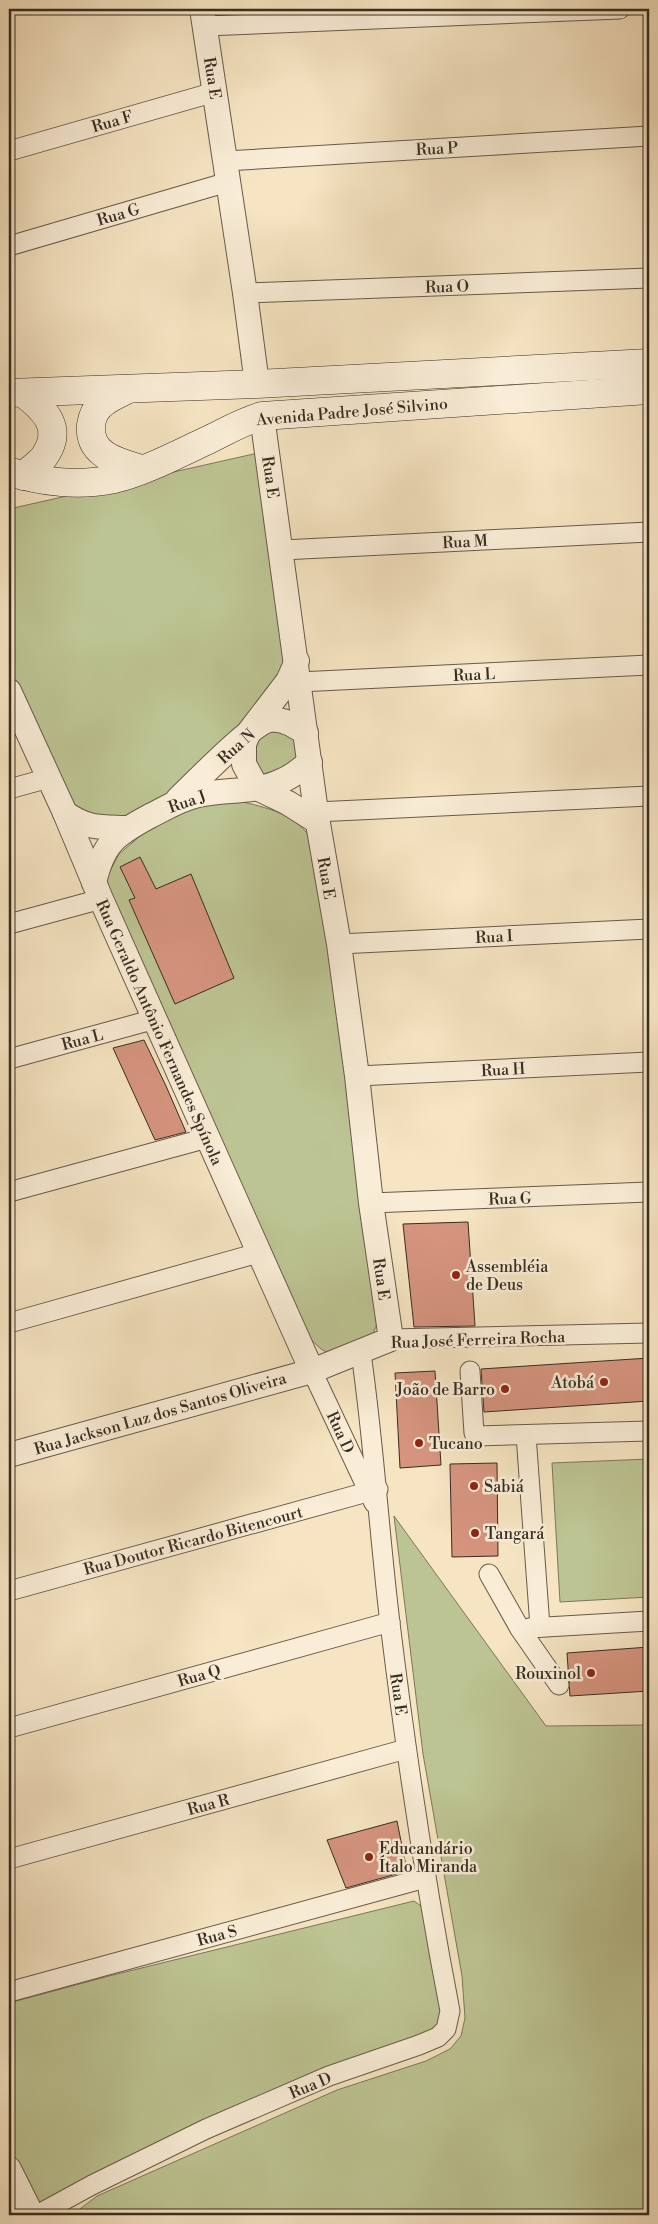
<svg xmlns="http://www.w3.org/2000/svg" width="658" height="2224" font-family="'Libre Bodoni',serif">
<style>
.green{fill:#bdc493;stroke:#7a785a}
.building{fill:#d6947f;stroke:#372d22}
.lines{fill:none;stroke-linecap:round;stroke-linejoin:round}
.minor-casing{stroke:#675b4a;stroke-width:21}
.tertiary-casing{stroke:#675b4a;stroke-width:26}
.secondary-casing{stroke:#372d22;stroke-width:29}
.minor{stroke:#f9edd7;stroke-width:19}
.tertiary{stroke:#f9edd7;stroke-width:24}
.secondary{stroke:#f9edd7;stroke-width:28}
.poi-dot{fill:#8f2418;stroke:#f9edd7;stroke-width:2}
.labels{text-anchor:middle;stroke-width:5;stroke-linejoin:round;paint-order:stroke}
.street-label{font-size:16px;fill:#372d22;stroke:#f9edd7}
.poi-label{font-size:16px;fill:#372d22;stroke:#f9edd7;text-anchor:start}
</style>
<rect width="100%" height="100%" fill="#f6e4c2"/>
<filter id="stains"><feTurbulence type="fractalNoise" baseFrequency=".004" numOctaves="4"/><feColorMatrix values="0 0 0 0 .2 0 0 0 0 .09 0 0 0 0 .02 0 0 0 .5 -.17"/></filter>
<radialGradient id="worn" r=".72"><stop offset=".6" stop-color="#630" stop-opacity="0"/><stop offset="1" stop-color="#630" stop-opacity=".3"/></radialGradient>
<g class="green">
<polygon points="258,453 287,656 283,674 263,701 190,778 150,806 113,823 75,807 54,772 9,671 9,509"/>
<polygon points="279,730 294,739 299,757 274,780 257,774 250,748 261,733"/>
<path d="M236,800C269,809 295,812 314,843L378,1319C373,1345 355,1347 333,1356L321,1349L306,1335L106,897L108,875L119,854L152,826L196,807Z"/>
<polygon points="649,1459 649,1597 560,1602 552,1463"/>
<polygon points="394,1516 546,1726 649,1725 649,2215 72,2215 97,2196 337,2090 426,2061 450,2049 461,2036 465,2018 462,1976 423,1754"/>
<polygon points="414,1901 421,1906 448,2012 437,2027 44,2204 34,2201 9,2147 9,2003 109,1976"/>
</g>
<g class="building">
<polygon points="140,857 156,889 191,874 234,978 175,1004 129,900 135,898 120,867"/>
<polygon points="144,1040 166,1086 186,1132 155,1140 113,1048"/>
<polygon points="468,1222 475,1326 414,1327 403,1224"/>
<polygon points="649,1358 649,1401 484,1412 481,1369"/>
<polygon points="435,1371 441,1465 400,1468 395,1373"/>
<polygon points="497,1463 498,1556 452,1557 450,1464"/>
<polygon points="649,1647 649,1691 570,1696 567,1653"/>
<polygon points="397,1821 407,1871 346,1888 327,1840"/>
</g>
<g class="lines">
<g class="minor-casing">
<g id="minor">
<polyline points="205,26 620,9"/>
<polyline points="9,151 215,92"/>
<polyline points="225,161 649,136"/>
<polyline points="9,246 228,182"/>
<polyline points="245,293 649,278"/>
<polyline points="282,550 649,532"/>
<polyline points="299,682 649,665"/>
<polyline points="9,789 49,778"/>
<polyline points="316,812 649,796"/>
<polyline points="9,924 101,899"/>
<polyline points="339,944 649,929"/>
<polyline points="9,1059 155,1019"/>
<polyline points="357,1076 649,1062"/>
<polyline points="9,1192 207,1138"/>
<polyline points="371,1203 649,1192"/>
<polyline points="9,1323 258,1253"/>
<polyline points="391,1339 649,1333"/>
<polyline points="312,1371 374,1503"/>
<polyline points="470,1371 474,1433 476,1436 649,1431"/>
<polyline points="526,1435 540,1627"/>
<polyline points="489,1574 520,1629 559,1685"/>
<polyline points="9,1591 378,1489"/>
<polyline points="529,1628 649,1621"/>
<polyline points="9,1728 390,1622"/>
<polyline points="9,1859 406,1749"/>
<polyline points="9,1992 425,1878"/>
<path d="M37,2215L92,2185L206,2129L329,2076L419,2045L438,2037L446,2029L450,2011C425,1882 406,1754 390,1623C379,1533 374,1443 361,1353"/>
</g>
</g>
<g class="tertiary-casing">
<g id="tertiary">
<polyline points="202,9 245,293 257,384"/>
<polyline points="297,661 288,681 249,732 244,744 244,764 257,788 288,803 318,822"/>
<polyline points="9,691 65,813 101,899 312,1371"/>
<path d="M178,799C195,783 252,723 270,720C283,718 295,726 306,733"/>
<path d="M65,813C88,829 100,827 126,828"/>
<path d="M94,883C103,843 115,835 150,816C166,808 180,799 198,795C225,789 256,793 281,781C292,777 301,769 310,762"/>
<polyline points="9,1455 312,1371 391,1339 371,1203 357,1076 339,944 316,812 262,416"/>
<polyline points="9,2169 32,2215"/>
</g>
</g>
<g class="secondary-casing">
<g id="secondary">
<path d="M128,389C119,394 108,398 101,405C95,410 92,418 91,425C88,455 118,462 141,469"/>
<polyline points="9,393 257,384 649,363"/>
<path d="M23,393C44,409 63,427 46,454C41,463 30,469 23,476"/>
<path d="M9,471C41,483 81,486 114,479C142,473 180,453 206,441C225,432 241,422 262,416L649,390"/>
</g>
</g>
<use href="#minor" class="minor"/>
<use href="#tertiary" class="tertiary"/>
<use href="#secondary" class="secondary"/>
</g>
<g class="poi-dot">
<circle cx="456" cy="1275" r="5"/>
<circle cx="604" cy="1382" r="5"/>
<circle cx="505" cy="1389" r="5"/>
<circle cx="419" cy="1443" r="5"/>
<circle cx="474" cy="1486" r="5"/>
<circle cx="475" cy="1533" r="5"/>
<circle cx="591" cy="1673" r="5"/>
<circle cx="369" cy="1857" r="5"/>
</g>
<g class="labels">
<g class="street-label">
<text transform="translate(213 78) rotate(81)" y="6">Rua E</text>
<text transform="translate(112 121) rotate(-16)" y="6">Rua F</text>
<text transform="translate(437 148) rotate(-3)" y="6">Rua P</text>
<text transform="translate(118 214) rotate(-16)" y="6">Rua G</text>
<text transform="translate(447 286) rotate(-2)" y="6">Rua O</text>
<text transform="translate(352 411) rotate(-5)" y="6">Avenida Padre José Silvino</text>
<text transform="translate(271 477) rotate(82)" y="6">Rua E</text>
<text transform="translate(465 541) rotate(-3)" y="6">Rua M</text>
<text transform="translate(474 674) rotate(-3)" y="6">Rua L</text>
<text transform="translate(236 746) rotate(-42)" y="6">Rua N</text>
<text transform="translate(187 801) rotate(-19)" y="6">Rua J</text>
<text transform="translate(327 878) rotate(80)" y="6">Rua E</text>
<text transform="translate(494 936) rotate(-3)" y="6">Rua I</text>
<text transform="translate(160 1032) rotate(66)" y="6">Rua Geraldo Antônio Fernandes Spínola</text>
<text transform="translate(82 1039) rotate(-15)" y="6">Rua L</text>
<text transform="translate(503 1069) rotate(-3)" y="6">Rua H</text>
<text transform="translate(510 1198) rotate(-2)" y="6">Rua G</text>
<text transform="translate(382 1279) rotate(82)" y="6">Rua E</text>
<text transform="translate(478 1339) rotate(-2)" y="6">Rua José Ferreira Rocha</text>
<text transform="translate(160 1413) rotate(-16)" y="6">Rua Jackson Luz dos Santos Oliveira</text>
<text transform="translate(341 1432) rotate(65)" y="6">Rua D</text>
<text transform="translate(193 1540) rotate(-15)" y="6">Rua Doutor Ricardo Bitencourt</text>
<text transform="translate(199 1675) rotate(-16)" y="6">Rua Q</text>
<text transform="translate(399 1694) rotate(82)" y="6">Rua E</text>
<text transform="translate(208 1804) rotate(-15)" y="6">Rua R</text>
<text transform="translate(217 1935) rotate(-15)" y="6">Rua S</text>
<text transform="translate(310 2085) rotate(-23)" y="6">Rua D</text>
</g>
<g class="poi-label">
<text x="466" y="1272">Assembléia<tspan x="466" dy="18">de Deus</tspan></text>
<text x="594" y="1388" text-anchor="end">Atobá</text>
<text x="495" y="1395" text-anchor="end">João de Barro</text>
<text x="429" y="1449">Tucano</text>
<text x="484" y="1492">Sabiá</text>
<text x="485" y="1539">Tangará</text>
<text x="581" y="1679" text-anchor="end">Rouxinol</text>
<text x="379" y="1854">Educandário<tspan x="379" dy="18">Ítalo Miranda</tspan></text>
</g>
</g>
<rect width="658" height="2224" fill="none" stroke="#f6e4c2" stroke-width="30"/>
<rect x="10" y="10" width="638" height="2204" fill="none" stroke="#372d22" stroke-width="2.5"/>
<rect x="15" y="15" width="628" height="2194" fill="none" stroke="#372d22"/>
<rect width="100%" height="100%" filter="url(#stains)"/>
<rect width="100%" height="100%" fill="url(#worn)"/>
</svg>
